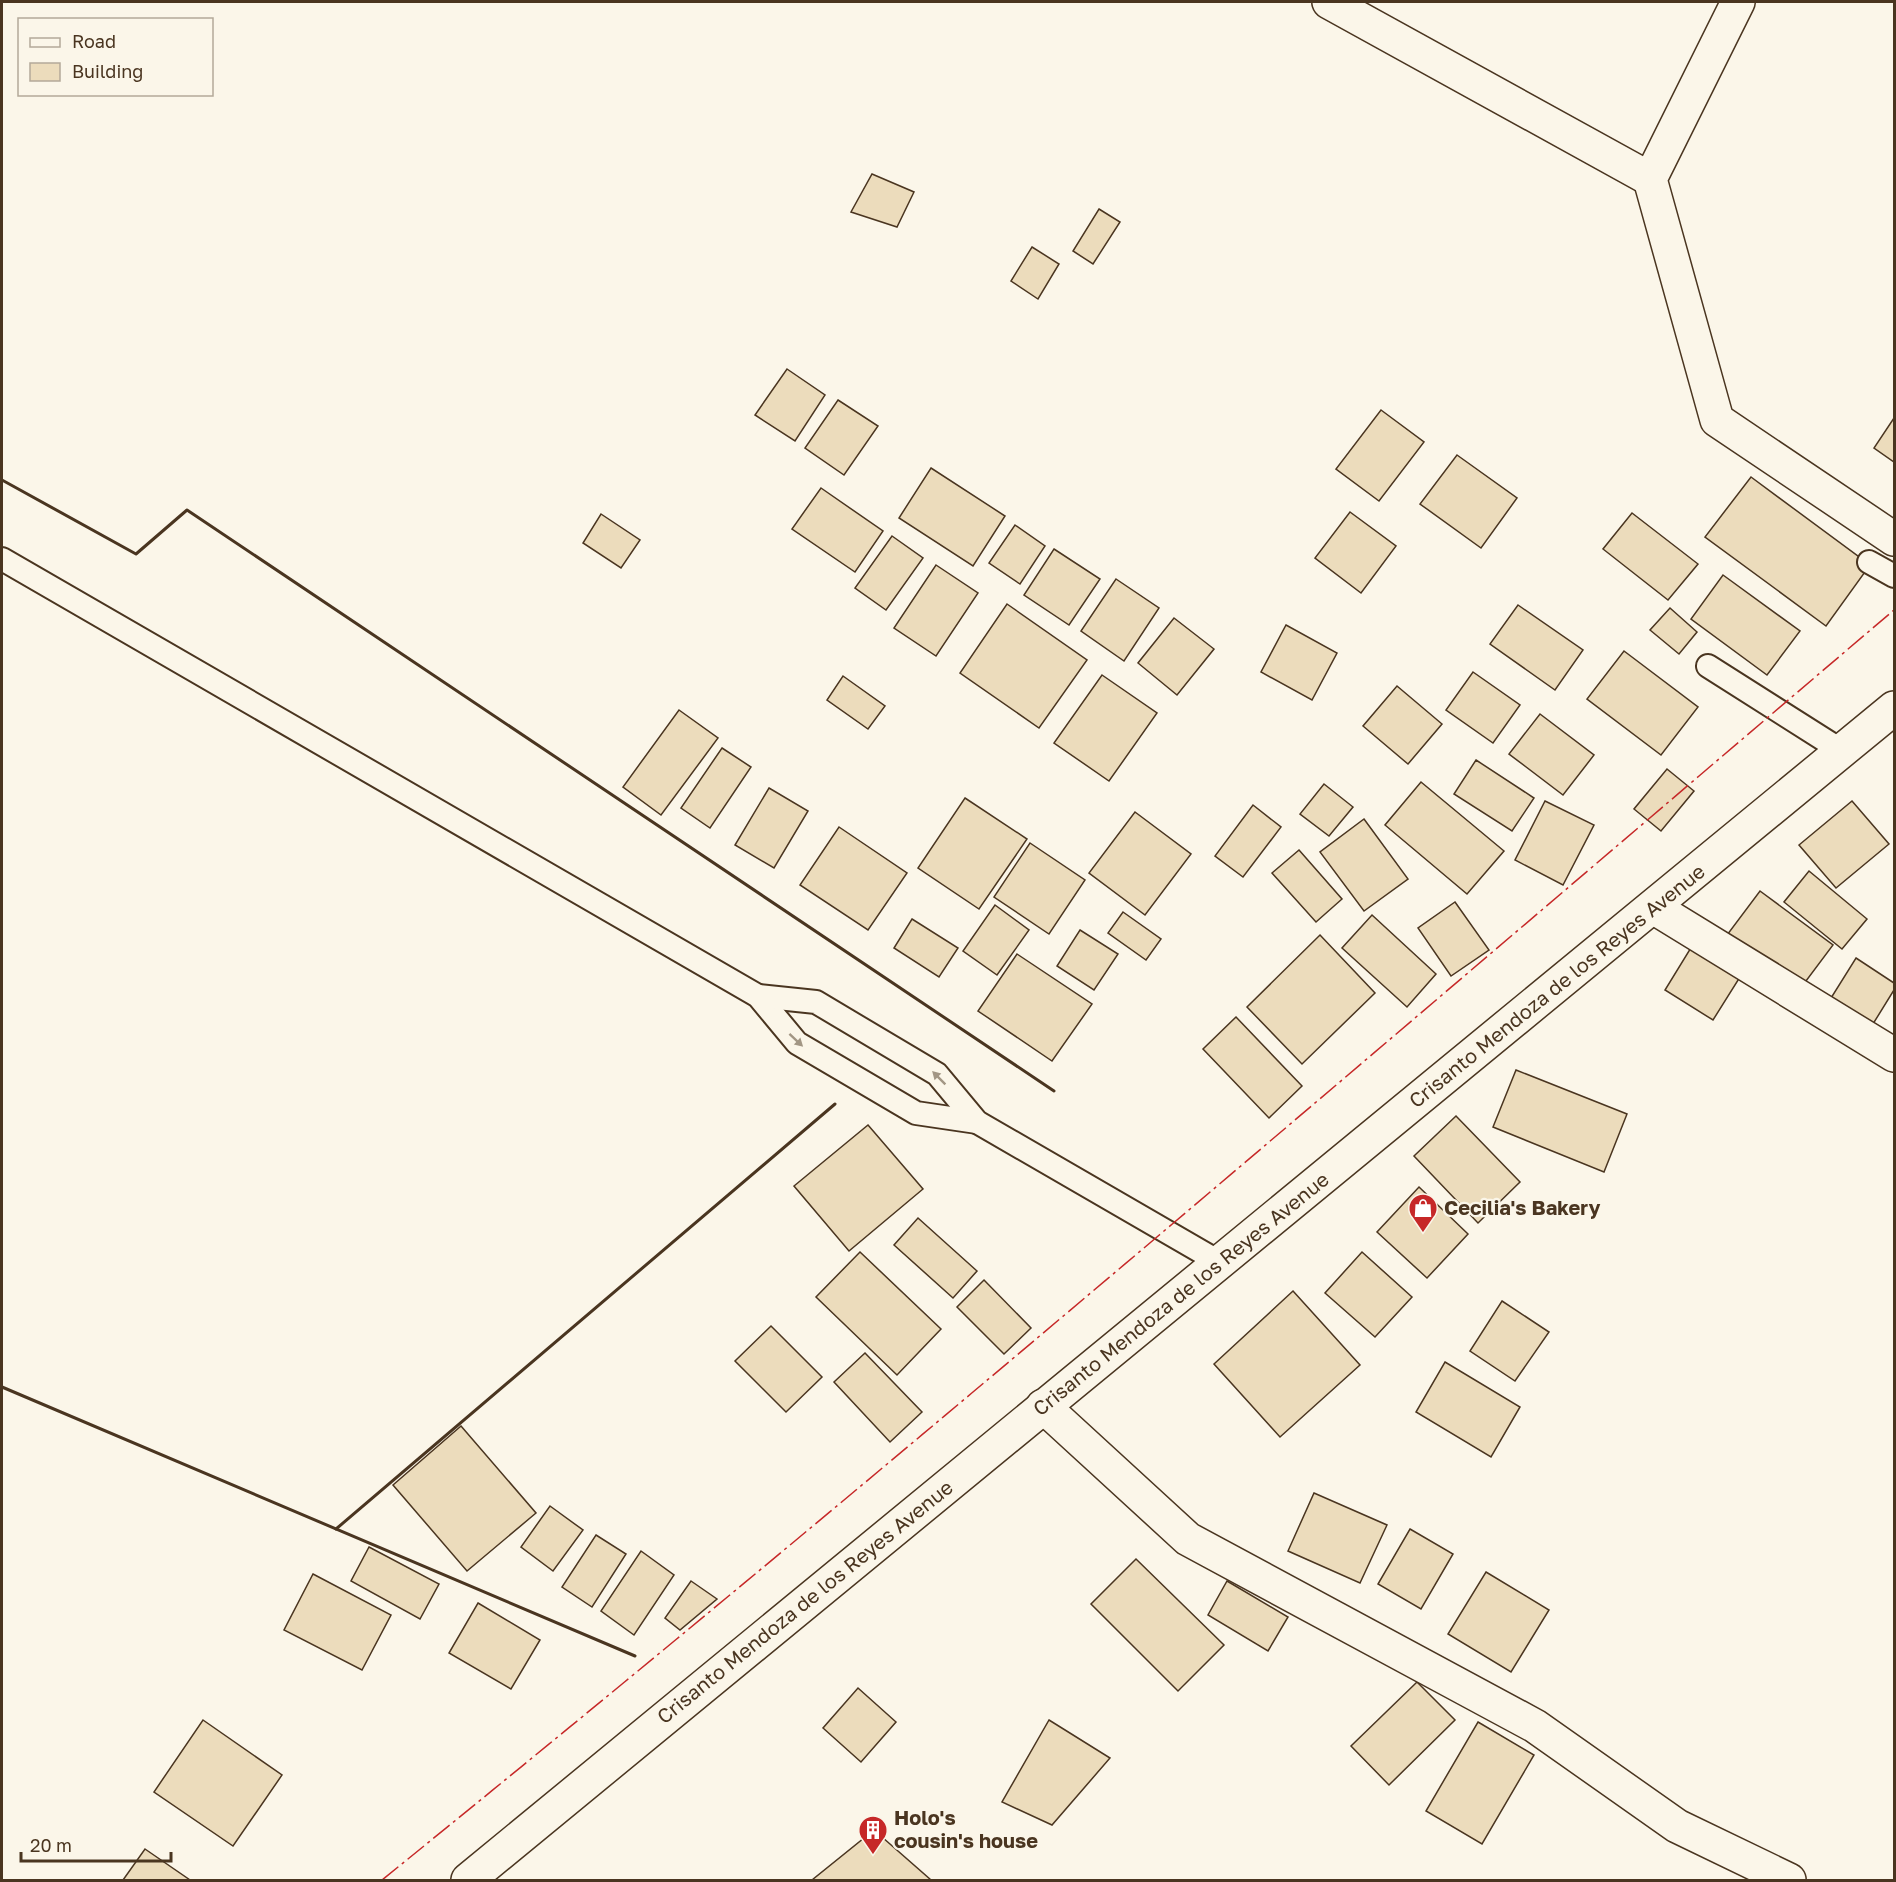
<svg xmlns="http://www.w3.org/2000/svg" width="1896" height="1882" font-family="'Golos Text',sans-serif">
<style>
.building{fill:#ecdcbc;stroke:#4a3520;stroke-width:1.5}
.lines{fill:none;stroke-linecap:round;stroke-linejoin:round}
.lane-casing{stroke:#4a3520;stroke-width:26}
.street-casing{stroke:#4a3520;stroke-width:36}
.secondary-casing{stroke:#4a3520;stroke-width:36}
.lane{stroke:#fbf6e9;stroke-width:22}
.street{stroke:#fbf6e9;stroke-width:33}
.secondary{stroke:#fbf6e9;stroke-width:33}
.wall{stroke:#4a3520;stroke-width:3}
.power{stroke:#c62828;stroke-width:1.5;stroke-dasharray:21 4.5 3 4.5;stroke-linecap:butt}
.oneway{fill:#a29684}
.labels{text-anchor:middle;stroke-width:4.5;stroke-linejoin:round;paint-order:stroke}
.street-label{font-size:20px;fill:#4a3520;stroke:#fbf6e9}
.poi-label{font-size:20px;font-weight:bold;fill:#4a3520;stroke:#fbf6e9;text-anchor:start}
</style>
<rect width="100%" height="100%" fill="#fbf6e9"/>
<g class="building">
<polygon points="872,174 914,192 897,227 851,212"/>
<polygon points="1099,209 1120,222 1093,264 1073,251"/>
<polygon points="1032,247 1059,264 1038,299 1011,281"/>
<polygon points="787,369 825,395 795,441 755,415"/>
<polygon points="838,400 878,426 844,475 805,448"/>
<polygon points="1381,410 1424,442 1379,501 1336,469"/>
<polygon points="1894,418 1894,462 1874,448"/>
<polygon points="1457,455 1517,498 1481,548 1420,504"/>
<polygon points="931,468 1005,516 973,566 899,518"/>
<polygon points="1751,477 1870,565 1826,626 1705,537"/>
<polygon points="821,488 883,531 855,572 792,529"/>
<polygon points="1350,512 1396,546 1361,593 1315,558"/>
<polygon points="1632,513 1698,564 1668,600 1603,549"/>
<polygon points="601,514 640,540 621,568 583,543"/>
<polygon points="1015,525 1045,546 1020,584 989,563"/>
<polygon points="892,536 923,558 886,610 855,588"/>
<polygon points="1054,549 1100,579 1069,625 1024,595"/>
<polygon points="936,565 978,593 936,656 894,628"/>
<polygon points="1723,575 1800,631 1767,675 1691,619"/>
<polygon points="1116,579 1159,608 1124,661 1081,631"/>
<polygon points="1007,604 1087,660 1039,728 960,673"/>
<polygon points="1518,605 1583,650 1555,690 1490,644"/>
<polygon points="1670,608 1697,632 1679,654 1650,630"/>
<polygon points="1174,618 1214,649 1177,695 1138,663"/>
<polygon points="1286,625 1337,653 1312,700 1261,672"/>
<polygon points="1624,651 1698,707 1661,755 1587,699"/>
<polygon points="1473,672 1520,705 1493,743 1446,710"/>
<polygon points="1102,675 1157,713 1109,781 1054,743"/>
<polygon points="843,676 885,706 868,729 827,700"/>
<polygon points="1397,686 1442,724 1408,764 1363,726"/>
<polygon points="679,710 718,738 661,815 623,787"/>
<polygon points="1540,714 1594,755 1563,795 1509,754"/>
<polygon points="722,748 751,767 710,828 681,808"/>
<polygon points="1476,760 1534,798 1512,831 1454,794"/>
<polygon points="1667,769 1694,791 1661,831 1634,809"/>
<polygon points="1421,782 1504,851 1467,894 1385,825"/>
<polygon points="1324,784 1353,807 1329,836 1300,814"/>
<polygon points="769,788 808,811 774,868 735,845"/>
<polygon points="965,798 1027,839 979,909 918,868"/>
<polygon points="1545,801 1594,825 1563,885 1515,860"/>
<polygon points="1852,801 1889,844 1836,888 1799,845"/>
<polygon points="1253,805 1281,827 1243,877 1215,856"/>
<polygon points="1135,812 1191,854 1145,915 1089,873"/>
<polygon points="1364,819 1408,879 1364,911 1320,852"/>
<polygon points="839,827 907,873 868,930 800,885"/>
<polygon points="1030,843 1085,880 1049,934 994,897"/>
<polygon points="1299,850 1342,899 1316,922 1272,873"/>
<polygon points="1809,871 1867,919 1842,949 1784,902"/>
<polygon points="1760,891 1833,945 1797,993 1724,939"/>
<polygon points="1455,902 1489,950 1451,976 1418,928"/>
<polygon points="995,905 1029,930 997,975 963,951"/>
<polygon points="1123,912 1161,939 1146,960 1108,933"/>
<polygon points="1372,915 1436,974 1407,1007 1342,948"/>
<polygon points="912,919 958,948 939,977 894,948"/>
<polygon points="1080,930 1118,954 1094,990 1057,966"/>
<polygon points="1320,935 1375,993 1302,1064 1247,1007"/>
<polygon points="1692,946 1740,977 1713,1020 1665,990"/>
<polygon points="1017,954 1092,1004 1052,1061 978,1011"/>
<polygon points="1856,958 1894,983 1894,990 1868,1032 1826,1006"/>
<polygon points="1236,1017 1302,1086 1269,1118 1203,1049"/>
<polygon points="1516,1070 1627,1114 1604,1172 1493,1127"/>
<polygon points="1456,1116 1520,1182 1478,1223 1414,1156"/>
<polygon points="868,1125 923,1189 849,1251 794,1186"/>
<polygon points="1419,1187 1468,1234 1427,1278 1377,1232"/>
<polygon points="918,1218 977,1271 953,1298 894,1245"/>
<polygon points="860,1252 941,1329 897,1375 816,1297"/>
<polygon points="1362,1252 1412,1297 1375,1337 1325,1293"/>
<polygon points="984,1280 1031,1328 1004,1354 957,1307"/>
<polygon points="1293,1291 1360,1365 1280,1437 1214,1364"/>
<polygon points="1502,1301 1549,1332 1515,1381 1470,1351"/>
<polygon points="771,1326 822,1377 786,1412 735,1361"/>
<polygon points="865,1353 922,1412 890,1442 834,1382"/>
<polygon points="1445,1362 1520,1407 1491,1457 1416,1412"/>
<polygon points="461,1426 536,1513 467,1571 393,1485"/>
<polygon points="1314,1493 1387,1525 1360,1583 1288,1551"/>
<polygon points="550,1506 583,1530 553,1571 521,1547"/>
<polygon points="1410,1529 1453,1554 1421,1609 1378,1584"/>
<polygon points="596,1535 626,1554 592,1607 562,1587"/>
<polygon points="369,1547 439,1584 420,1619 351,1581"/>
<polygon points="641,1551 674,1575 634,1635 601,1611"/>
<polygon points="1136,1559 1224,1645 1178,1691 1091,1604"/>
<polygon points="1486,1572 1549,1610 1511,1672 1448,1634"/>
<polygon points="313,1574 391,1615 362,1670 284,1630"/>
<polygon points="691,1581 717,1599 680,1630 665,1618"/>
<polygon points="1227,1581 1288,1617 1268,1651 1208,1615"/>
<polygon points="478,1603 540,1640 511,1689 449,1653"/>
<polygon points="1417,1682 1455,1720 1389,1785 1351,1746"/>
<polygon points="858,1688 896,1722 861,1762 823,1728"/>
<polygon points="203,1720 282,1775 233,1846 154,1792"/>
<polygon points="1049,1720 1110,1758 1052,1825 1002,1802"/>
<polygon points="1478,1722 1534,1755 1482,1844 1426,1811"/>
<polygon points="874,1830 931,1880 812,1880"/>
<polygon points="145,1849 190,1880 123,1880"/>
</g>
<g class="lines">
<g class="lane-casing">
<g id="lane">
<polyline points="2,559 758,996 797,1043 916,1113 977,1122"/>
<polyline points="1869,562 1894,576"/>
<polyline points="1708,666 1842,751"/>
<polyline points="758,996 816,1002 937,1074 977,1122 1219,1262"/>
</g>
</g>
<g class="street-casing">
<g id="street">
<polyline points="1329,2 1650,179"/>
<polyline points="1738,2 1650,179 1717,420 1894,539"/>
<polyline points="1653,907 1894,1055"/>
<polyline points="1043,1406 1188,1539 1535,1726 1677,1826 1789,1880"/>
</g>
</g>
<g class="secondary-casing">
<polyline id="secondary" points="468,1880 1894,708"/>
</g>
<use href="#lane" class="lane"/>
<use href="#street" class="street"/>
<use href="#secondary" class="secondary"/>
<g class="wall">
<polyline points="2,480 136,554 187,510 1054,1091"/>
<polyline points="2,1387 635,1656"/>
<polyline points="336,1529 835,1104"/>
</g>
<path class="power" d="M382,1880C894,1466 1393,1036 1894,610"/>
</g>
<defs><path id="oneway-solid" d="M-6-.8H1V-3.2L6.5 0L1 3.2V.8H-6Z" transform="scale(1.5)"/></defs>
<g class="oneway">
<use href="#oneway-solid" transform="translate(796 1040) rotate(43)"/>
<use href="#oneway-solid" transform="translate(939 1078) rotate(-135)"/>
</g>
<defs>
<g id="shop-pin" transform="scale(1.5)"><path d="M0 17L-7.5 6A9.5 9.5 0 1 1 7.5 6Z" fill="#c62828" stroke="#fbf6e9"/><path d="M-5-2.5h2.3a2.7 3.5 0 0 1 5.4 0H5L5.5 6h-11ZM-1.5-2.5h3a1.5 2.3 0 0 0-3 0Z" fill="#fff"/></g>
<g id="building-pin" transform="scale(1.5)"><path d="M0 17L-7.5 6A9.5 9.5 0 1 1 7.5 6Z" fill="#c62828" stroke="#fbf6e9"/><path d="M-4-6H4V6H1V3H-1V6H-4ZM-2.5-4.3h1.7v1.8h-1.7ZM.8-4.3h1.7v1.8H.8ZM-2.5-1h1.7V.8h-1.7ZM.8-1h1.7V.8H.8Z" fill="#fff"/></g>
</defs>
<g fill-rule="evenodd">
<use href="#shop-pin" x="1423" y="1208"/>
<use href="#building-pin" x="873" y="1830"/>
</g>
<g class="labels">
<g class="street-label">
<text transform="translate(1557 986) rotate(-39)" y="7">Crisanto Mendoza de los Reyes Avenue</text>
<text transform="translate(1181 1294) rotate(-39)" y="7">Crisanto Mendoza de los Reyes Avenue</text>
<text transform="translate(805 1602) rotate(-39)" y="7">Crisanto Mendoza de los Reyes Avenue</text>
</g>
<g class="poi-label">
<text x="1444" y="1215">Cecilia's Bakery</text>
<text x="894" y="1825">Holo's<tspan x="894" dy="23">cousin's house</tspan></text>
</g>
</g>
<rect width="1896" height="1882" fill="none" stroke="#4a3520" stroke-width="6"/>
<rect x="18" y="18" width="195" height="78" fill="#fbf6e9" stroke="#b4a999" stroke-width="1.5"/>
<rect x="30" y="38" width="30" height="9" fill="#fbf6e9" stroke="#b4a999" stroke-width="1.5"/>
<text x="72" y="48" font-size="18" fill="#4a3520">Road</text>
<rect x="30" y="63" width="30" height="18" fill="#ecdcbc" stroke="#b4a999" stroke-width="1.5"/>
<text x="72" y="78" font-size="18" fill="#4a3520">Building</text>
<path d="M21 1852v9h150v-9" fill="none" stroke="#4a3520" stroke-width="3"/>
<text x="30" y="1852" font-size="18" fill="#4a3520" stroke="#fbf6e9" stroke-width="4.5" paint-order="stroke">20 m</text>
</svg>
